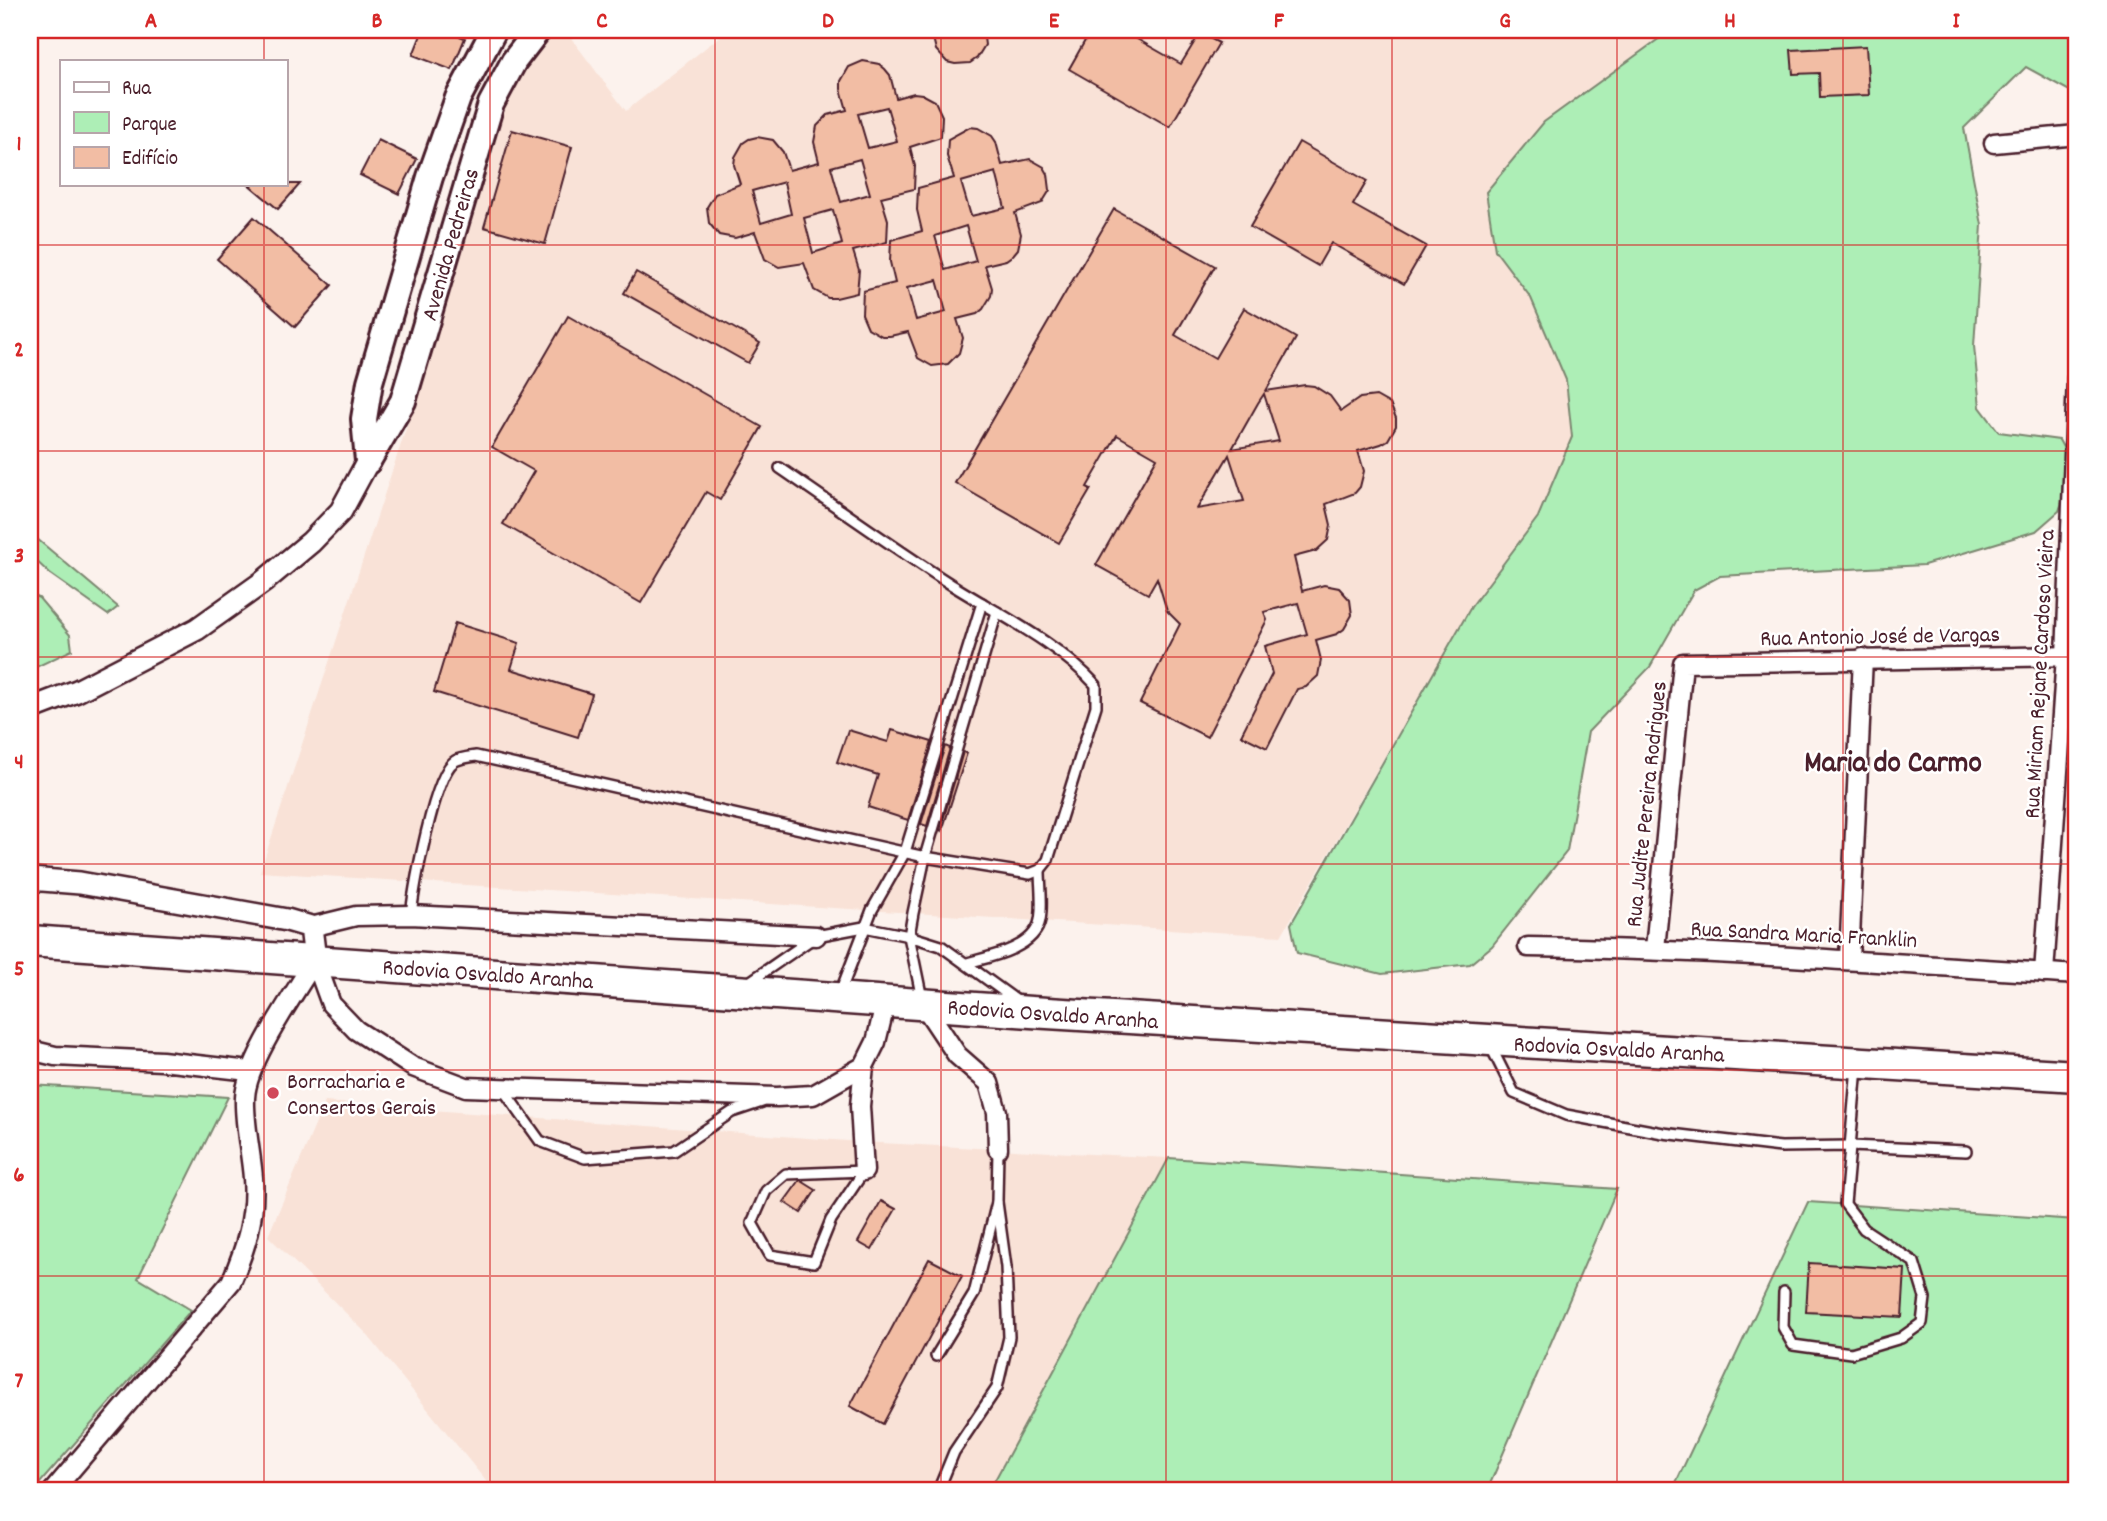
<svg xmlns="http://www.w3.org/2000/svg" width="2107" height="1521" font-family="Dekko,sans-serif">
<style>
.built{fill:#f9e2d7}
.green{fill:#adeeb6;stroke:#7c8670;stroke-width:2}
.building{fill:#f2bda4;stroke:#4a1f2b;stroke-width:2;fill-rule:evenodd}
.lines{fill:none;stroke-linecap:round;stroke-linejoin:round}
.service-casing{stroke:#4a1f2b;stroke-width:14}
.minor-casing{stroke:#4a1f2b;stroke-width:23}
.tertiary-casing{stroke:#4a1f2b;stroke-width:26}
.secondary-casing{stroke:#4a1f2b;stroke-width:30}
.trunk-casing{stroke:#4a1f2b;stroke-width:35}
.service{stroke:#fff;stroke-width:9}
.minor{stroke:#fff;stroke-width:18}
.tertiary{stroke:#fff;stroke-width:21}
.secondary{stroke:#fff;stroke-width:24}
.trunk{stroke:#fff;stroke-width:30}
.grid{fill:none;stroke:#d62828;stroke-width:2;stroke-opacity:0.55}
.poi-dot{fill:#d1495b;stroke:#fff;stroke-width:2.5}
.labels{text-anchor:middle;stroke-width:5;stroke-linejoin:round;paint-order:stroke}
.street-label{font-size:23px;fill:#4a1f2b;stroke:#fff}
.poi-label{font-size:23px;fill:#4a1f2b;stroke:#fff;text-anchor:start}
.district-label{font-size:30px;font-weight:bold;fill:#4a1f2b;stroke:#fff}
.neatline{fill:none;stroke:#d62828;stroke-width:2.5}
.grid-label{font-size:23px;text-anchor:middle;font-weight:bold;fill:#d62828}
</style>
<rect width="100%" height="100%" fill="#fcf2ed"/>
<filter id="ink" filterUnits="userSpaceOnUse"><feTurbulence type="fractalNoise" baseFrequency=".0143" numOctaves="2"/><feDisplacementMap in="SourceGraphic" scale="14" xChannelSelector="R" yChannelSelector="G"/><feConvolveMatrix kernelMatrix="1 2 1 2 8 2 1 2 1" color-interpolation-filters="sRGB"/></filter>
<g filter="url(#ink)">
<g class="built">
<polygon points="559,30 565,30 626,111 728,30 1671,30 1495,250 1531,298 1566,380 1572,437 1538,517 1471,607 1281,936 260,872 423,377 504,79"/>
<polygon points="325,1102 861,1142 1169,1158 989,1491 494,1491 365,1332 268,1236"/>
</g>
<g class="green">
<polygon points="1671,30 2077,30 2077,95 2026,67 1964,128 1982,225 1974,346 1980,407 1999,432 2059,440 2074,467 2059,511 2036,531 1924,565 1720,576 1694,590 1650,667 1588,732 1567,851 1492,946 1470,964 1382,974 1297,953 1291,924 1471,607 1538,517 1572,437 1566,380 1531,298 1495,250 1486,192 1544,122"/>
<polygon points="30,533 118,607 108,615 50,574 30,555"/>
<polygon points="30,594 39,598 70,635 72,650 30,670"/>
<polygon points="30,1085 228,1097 138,1278 191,1310 33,1491 30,1491"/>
<polygon points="1169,1158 1617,1189 1487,1491 989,1491"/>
<polygon points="1808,1202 2077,1220 2077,1491 1672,1491"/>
</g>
<g class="building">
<polygon points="423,30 443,30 465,38 452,70 413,55"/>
<polygon points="931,30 983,30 985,45 977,58 970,63 955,64 947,62 936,50"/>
<polygon points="1091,30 1121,30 1181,64 1200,33 1219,43 1170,127 1069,69"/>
<polygon points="1866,46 1869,95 1820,97 1819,73 1793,74 1791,50"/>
<path d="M863,61L879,64L885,69L890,75L896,98L914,93L922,94L935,101L942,116L941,137L910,147L915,166L914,189L881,197L888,220L887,242L853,251L859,270L857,293L836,298H828L814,290L804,263L779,267L765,259L755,232L735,238L719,235L709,223L707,207L715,194L740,184L734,165L735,157L743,143L749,139L757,137L773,140L783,152L789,170L819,162L814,142L817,126L828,115L847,110L841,89V81L849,67ZM887,107L897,141L868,148L858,114ZM860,159L870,194L841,202L831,167ZM784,182L791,214L761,223L752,191ZM833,210L842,244L813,253L804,218Z"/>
<path d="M970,127L978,128L992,136L996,142L1002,165L1030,159L1044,167L1048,174L1050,190L1042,203L1015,213L1021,234L1018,249L1013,255L1006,260L985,265L992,288L991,296L983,309L977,314L957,319L963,338L959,353L948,364L932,366L918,358L908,332L890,336H882L868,328L862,314L863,291L895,283L890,262L891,240L922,231L917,210L918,188L954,178L947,156L948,139ZM996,172L1005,208L971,216L961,182ZM966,226L976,261L945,270L935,236ZM937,280L946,312L916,320L907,288Z"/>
<polygon points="512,130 572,147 545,244 484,227"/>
<polygon points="378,140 417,159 399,194 360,175"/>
<polygon points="1299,142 1367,181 1353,205 1426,246 1404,284 1331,243 1318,266 1250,227"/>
<polygon points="248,184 300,184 278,209"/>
<path d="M1114,209L1215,266L1175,335L1215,358L1244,308L1296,338L1266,391L1305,385L1314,386L1330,396L1341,411L1360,398L1376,396L1390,404L1396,418V426L1388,440L1381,444L1358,451L1364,471L1360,487L1355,493L1326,504L1331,525L1328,540L1316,551L1294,557L1302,591L1324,585L1339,588L1350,600L1352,615L1344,629L1337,634L1316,640L1321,660L1318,676L1306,687L1297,689L1267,748L1241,735L1272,674L1265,646L1307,634L1298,603L1264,612L1267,620L1207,737L1140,703L1180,624L1167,611L1157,578L1148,594L1096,565L1157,458L1117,435L1087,487L1091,489L1059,543L955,483ZM1264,394L1279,441L1232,449L1258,403ZM1229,455L1244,501L1197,509Z"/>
<polygon points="254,217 332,285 295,327 217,259"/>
<polygon points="636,272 760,343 748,363 624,293"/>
<polygon points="568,316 762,427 720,500 706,492 641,603 503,524 534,471 492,447"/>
<polygon points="455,623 519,643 511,669 592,694 578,737 434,692"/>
<polygon points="848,730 888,742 892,730 932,742 908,820 868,807 878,775 837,762"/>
<polygon points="945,746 950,748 927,826 921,824"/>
<polygon points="963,752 967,753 942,831 940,830"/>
<polygon points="800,1180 816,1190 801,1213 784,1202"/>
<polygon points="881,1201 896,1209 872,1250 858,1242"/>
<polygon points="929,1259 962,1276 883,1424 850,1406"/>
<polygon points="1809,1263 1905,1269 1902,1317 1806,1312"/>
</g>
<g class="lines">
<g class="service-casing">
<g id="service">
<path d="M411,915C414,889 434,773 455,761C460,758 470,757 476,756L925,857L1030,874L1040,870L1048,860L1096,706V685C1058,643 1000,615 952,585C894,548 837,507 780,468"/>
<path d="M967,963C990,957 1035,948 1040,920C1043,905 1040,885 1040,870"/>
<polyline points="748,983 816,936 864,927 909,936 941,946 1017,1001"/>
<polyline points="840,993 872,910 905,852 982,603"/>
<polyline points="922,999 909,936 913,913 925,857 997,612"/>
<polyline points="1490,1045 1514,1093 1566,1115 1663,1133 1781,1147 1850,1146 1966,1151"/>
<polyline points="502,1088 540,1141 585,1158 674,1151 732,1112 762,1102"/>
<polygon points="864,1171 831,1220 814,1262 770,1255 752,1223 766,1191 786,1174"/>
<polyline points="1784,1292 1783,1327 1793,1345 1851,1353 1901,1338 1922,1323 1925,1298 1914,1262 1864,1229 1845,1204 1857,1067"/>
<polyline points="936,1356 974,1294 997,1202 998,1149"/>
<polyline points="938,1491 954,1452 997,1388 1009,1337 1006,1267 997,1202"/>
</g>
</g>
<g class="minor-casing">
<g id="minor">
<polyline points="1994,143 2077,135"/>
<polyline points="311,927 356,916 411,915 816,936"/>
<path d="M1528,947C1712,950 1894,963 2077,975"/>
<polyline points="1655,949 1683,663 2077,656"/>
<polyline points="1849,959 1863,658"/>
<polyline points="315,960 331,1004 356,1030 413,1067 466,1087 777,1097 813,1095 864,1066"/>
<polyline points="2044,973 2066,656 2077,378"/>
<polyline points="923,1004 957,1055 989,1083 997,1112 998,1149"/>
<polyline points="30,1050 55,1056 162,1061 250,1071"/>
<polyline points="864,1171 860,1106 864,1066 876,1042 886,1001"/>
<path d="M53,1491L231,1282C246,1248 256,1216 253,1178C251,1152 244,1124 245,1098C246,1062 295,993 315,960"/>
</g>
</g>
<g class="tertiary-casing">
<g id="tertiary">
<polyline points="30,709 77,691 197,629 263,582 311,542 341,511 368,461"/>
<polyline points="30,879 80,883 287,920 311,927 315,960"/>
</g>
</g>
<g class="secondary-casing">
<g id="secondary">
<polyline points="368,461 403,401 491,104 514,61 538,30"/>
<polyline points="368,461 364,419 370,382 430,177 458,98 494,30"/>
</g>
</g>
<g class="trunk-casing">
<polyline id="trunk" points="30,941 1031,1012 2077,1076"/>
</g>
<use href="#service" class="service"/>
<use href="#minor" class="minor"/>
<use href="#tertiary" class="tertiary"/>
<use href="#secondary" class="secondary"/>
<use href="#trunk" class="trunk"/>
</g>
</g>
<path class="grid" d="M264,30V61M490,30V1491M715,30V1491M941,30V1491M1166,30V1491M1392,30V1491M1617,30V1491M1843,30V1491M264,184V1491M30,245H2077M30,451H2077M30,657H2077M30,864H2077M30,1070H2077M30,1276H2077"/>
<circle class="poi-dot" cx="273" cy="1093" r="7"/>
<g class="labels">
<g class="street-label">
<text transform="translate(449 244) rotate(-74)" y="8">Avenida Pedreiras</text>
<text transform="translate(1880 635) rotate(-1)" y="8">Rua Antonio José de Vargas</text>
<text transform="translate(2038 674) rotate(-87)" y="8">Rua Miriam Rejane Cardoso Vieira</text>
<text transform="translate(1645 804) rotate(-84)" y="8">Rua Judite Pereira Rodrigues</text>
<text transform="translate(1804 933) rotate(3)" y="8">Rua Sandra Maria Franklin</text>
<text transform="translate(488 973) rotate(4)" y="8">Rodovia Osvaldo Aranha</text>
<text transform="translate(1053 1013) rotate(4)" y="8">Rodovia Osvaldo Aranha</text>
<text transform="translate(1619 1048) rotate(3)" y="8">Rodovia Osvaldo Aranha</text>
</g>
<g class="poi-label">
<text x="287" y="1088">Borracharia e<tspan x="287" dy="26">Consertos Gerais</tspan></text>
</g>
<g class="district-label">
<text x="1893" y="771">Maria do Carmo</text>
</g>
</g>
<rect width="2107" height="1521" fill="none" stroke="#fff" stroke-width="77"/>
<rect x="60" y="60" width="228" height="126" fill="#ffffff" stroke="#b7a5aa" stroke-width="2"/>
<rect x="74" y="82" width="35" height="10" fill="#ffffff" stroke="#b7a5aa" stroke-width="2"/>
<text x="122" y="94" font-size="21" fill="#4a1f2b">Rua</text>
<rect x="74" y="112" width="35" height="21" fill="#adeeb6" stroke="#b7a5aa" stroke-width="2"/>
<text x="122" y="130" font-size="21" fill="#4a1f2b">Parque</text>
<rect x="74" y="147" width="35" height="21" fill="#f2bda4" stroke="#b7a5aa" stroke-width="2"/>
<text x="122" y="164" font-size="21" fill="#4a1f2b">Edifício</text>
<rect x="38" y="38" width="2030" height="1444" class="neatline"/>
<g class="grid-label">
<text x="151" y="27">A</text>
<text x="377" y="27">B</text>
<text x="602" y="27">C</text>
<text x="828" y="27">D</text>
<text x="1054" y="27">E</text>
<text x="1279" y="27">F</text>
<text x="1505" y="27">G</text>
<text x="1730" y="27">H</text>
<text x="1956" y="27">I</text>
<text x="19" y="150">1</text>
<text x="19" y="356">2</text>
<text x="19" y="562">3</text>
<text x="19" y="768">4</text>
<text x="19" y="975">5</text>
<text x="19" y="1181">6</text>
<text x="19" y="1387">7</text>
</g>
</svg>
